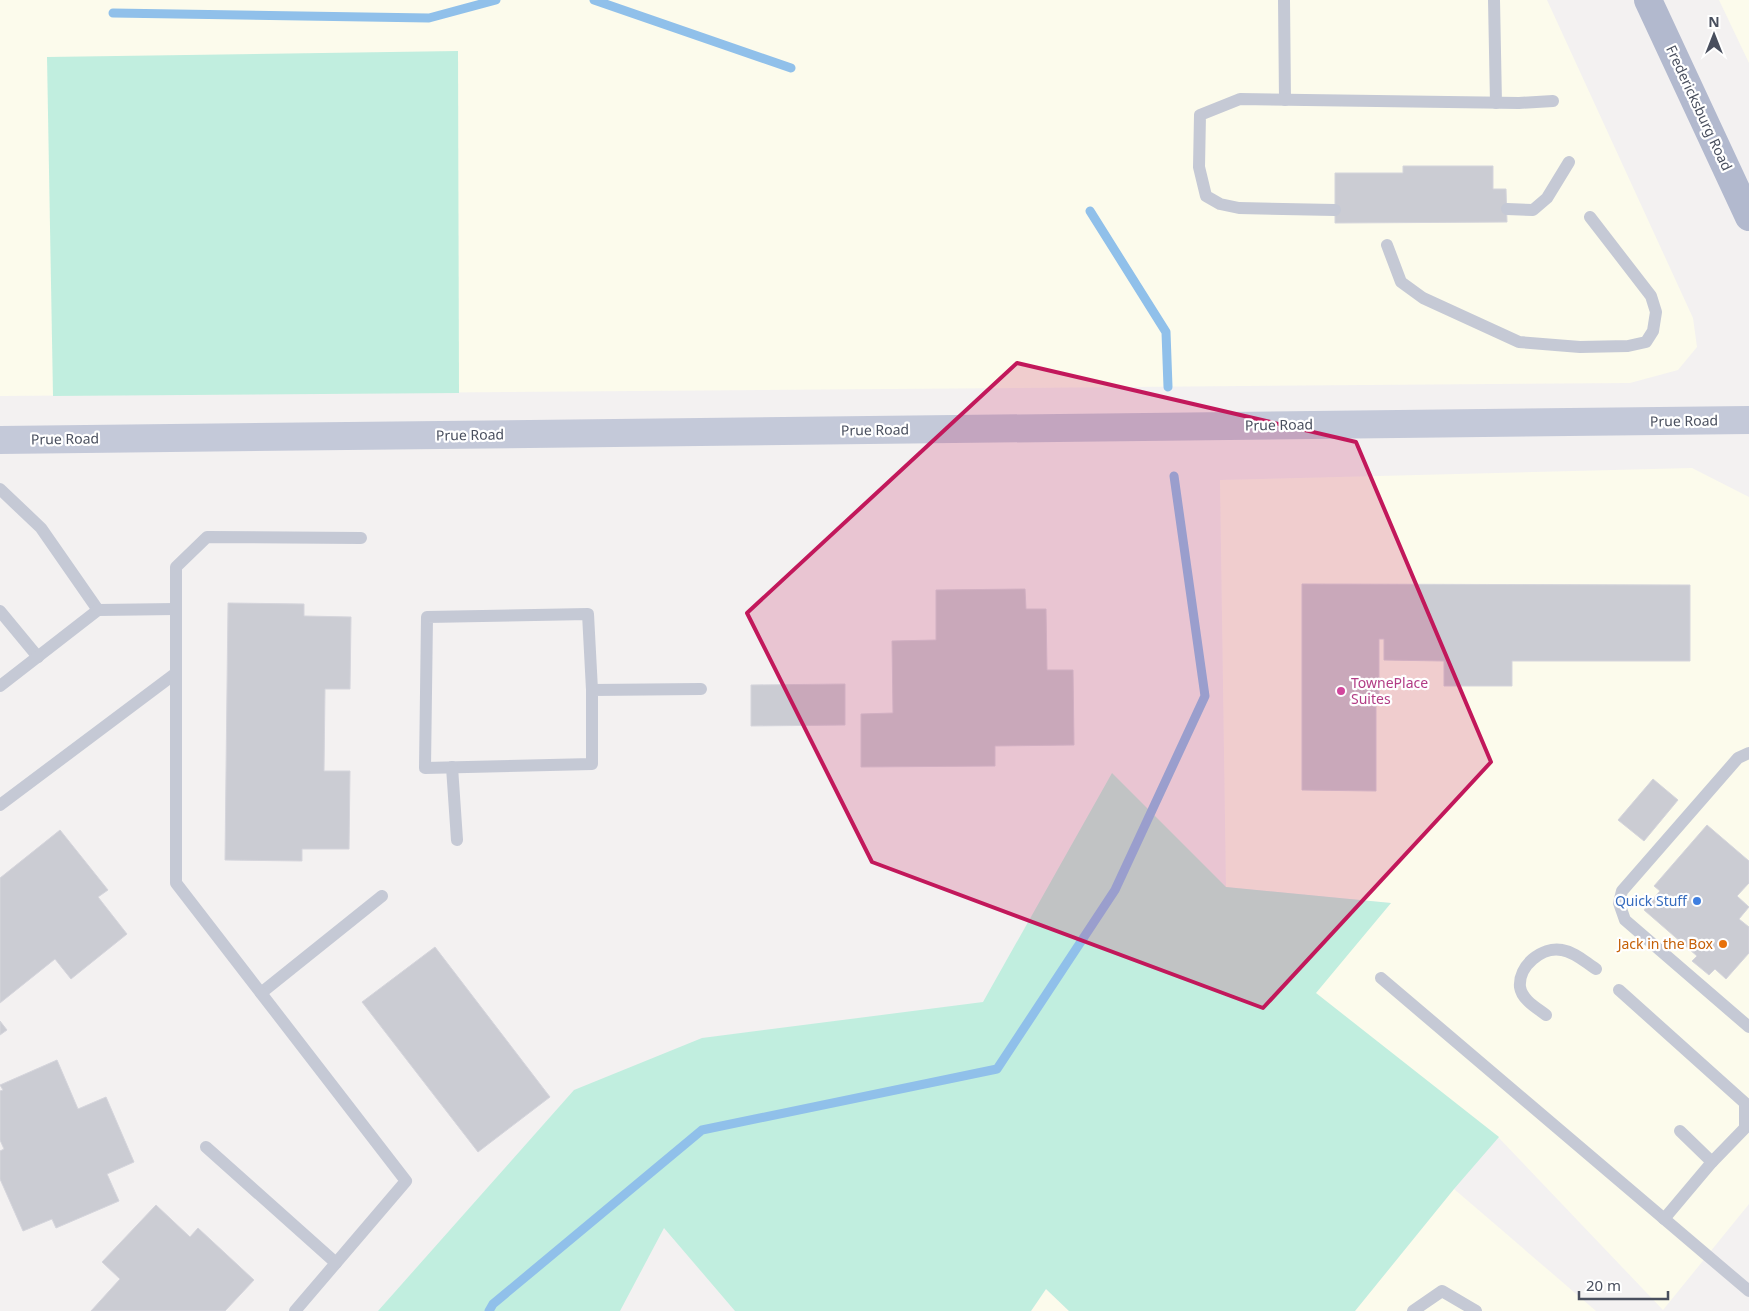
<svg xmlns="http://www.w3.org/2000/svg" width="1749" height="1311" font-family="'Noto Sans',sans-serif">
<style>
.commercial{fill:#fcfbec}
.green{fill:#c1eedf}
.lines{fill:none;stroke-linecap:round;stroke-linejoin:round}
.stream{stroke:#90c0ea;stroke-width:9}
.building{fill:#cbccd3;stroke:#d5d5dc}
.lane{stroke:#c5c9d5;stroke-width:12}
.secondary{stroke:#c4c9d9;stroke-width:28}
.primary{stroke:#b2b9ce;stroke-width:28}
.marked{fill:#c2185b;fill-opacity:0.2;stroke:#c2185b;stroke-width:4;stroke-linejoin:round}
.hotel-dot{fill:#d1479c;stroke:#fff;stroke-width:2}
.shop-dot{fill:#3f7fe0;stroke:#fff;stroke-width:2}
.food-dot{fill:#e8710a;stroke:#fff;stroke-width:2}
.labels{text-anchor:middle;stroke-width:4.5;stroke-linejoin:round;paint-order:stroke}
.street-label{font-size:14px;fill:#494f5e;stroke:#fff}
.hotel-label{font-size:14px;fill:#b23c85;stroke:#fff;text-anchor:start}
.shop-label{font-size:14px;fill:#366cbe;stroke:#fff;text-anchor:end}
.food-label{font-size:14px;fill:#c56008;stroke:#fff;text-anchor:end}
</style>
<rect width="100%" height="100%" fill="#f3f1f1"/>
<g class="commercial">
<polygon points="0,0 1547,0 1693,318 1697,347 1678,370 1630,383 0,396"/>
<polygon points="1719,0 1749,0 1749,63"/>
<polygon points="1692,468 1749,497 1749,1204 1663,1310 1499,1138 1315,993 1391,903 1226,887 1220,480"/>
<polygon points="1454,1189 1596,1311 1355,1311"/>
<polygon points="1046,1289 1069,1311 1031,1311"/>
</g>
<g class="green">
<polygon points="458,51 459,393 53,396 47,57"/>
<polygon points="1112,773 1226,887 1391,903 1316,993 1499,1137 1454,1189 1355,1311 1069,1311 1046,1289 1031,1311 735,1311 664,1228 620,1311 378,1311 574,1090 702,1038 983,1002"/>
</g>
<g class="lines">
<g class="stream">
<polyline points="594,0 791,68"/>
<polyline points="113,13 429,18 496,0"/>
<polyline points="1090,211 1166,332 1168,387"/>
<polyline points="489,1311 493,1304 702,1130 997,1069 1115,890 1205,696 1174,476"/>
</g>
</g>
<g class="building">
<polygon points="1403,166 1493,166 1493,189 1506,189 1507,222 1335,223 1335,173 1403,173"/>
<polygon points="1302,584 1690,585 1690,661 1512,661 1512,686 1444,686 1444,661 1384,660 1384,639 1379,639 1379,696 1376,696 1376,791 1302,790"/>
<polygon points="1025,589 1026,609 1046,609 1047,670 1073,670 1074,745 995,746 995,766 861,767 861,714 893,713 892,641 936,640 936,590"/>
<polygon points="228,603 304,604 304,616 351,617 350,689 325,689 324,771 350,771 349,849 302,849 302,861 225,860"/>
<polygon points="845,684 845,725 751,726 751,685"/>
<polygon points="1653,779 1678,800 1644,841 1618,820"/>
<polygon points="1707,825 1749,861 1749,883 1737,896 1749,907 1739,919 1749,927 1749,953 1726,979 1715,969 1709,975 1692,961 1697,956 1644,910 1660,891 1654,886"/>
<polygon points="60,830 108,890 98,897 127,934 71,979 55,959 0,1003 0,878"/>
<polygon points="435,947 550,1097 478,1152 362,1002"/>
<polygon points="0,1021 7,1030 0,1035"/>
<polygon points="57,1060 78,1109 106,1097 134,1162 107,1174 119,1201 56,1228 52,1219 23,1231 0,1179 0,1151 4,1149 0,1140 0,1091 3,1090 0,1085"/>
<polygon points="156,1205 190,1237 198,1228 254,1280 225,1311 91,1311 120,1279 102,1262"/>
</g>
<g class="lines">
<g class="lane">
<polyline points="1284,0 1285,100"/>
<polyline points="1494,0 1496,103"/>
<polyline points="1507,209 1533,210 1547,198 1569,162"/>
<polyline points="1335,210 1239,208 1220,204 1206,196 1199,167 1200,115 1240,99 1519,103 1553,101"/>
<polyline points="1387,245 1401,282 1423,298 1519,342 1580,347 1628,346 1646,342 1653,331 1656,312 1651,296 1590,217"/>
<polyline points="0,489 41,528 98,610"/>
<polyline points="0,611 38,657"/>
<polyline points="0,686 98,610 176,609"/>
<polyline points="592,690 592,764 425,768 427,617 588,614 592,690 701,689"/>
<polyline points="1749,753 1738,758 1622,891 1619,903 1625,920 1749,1027"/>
<polyline points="452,767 457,840"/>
<polyline points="0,805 176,673"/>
<polyline points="1381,978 1749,1291"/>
<polyline points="1619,990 1745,1103 1745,1128 1712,1162 1680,1131"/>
<polyline points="261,993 382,896"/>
<path d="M1546,1015C1537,1008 1522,1000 1520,987C1518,966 1542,946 1562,950C1575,952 1585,962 1596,969"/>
<polyline points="206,1147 336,1263"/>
<polyline points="1664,1219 1712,1162"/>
<polyline points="295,1311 406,1181 176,883 176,567 207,537 361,538"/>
<polyline points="1413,1311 1442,1291 1476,1311"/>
</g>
<polyline class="secondary" points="0,440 1749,420"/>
<polyline class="primary" points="1648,0 1749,217"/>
</g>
<path class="marked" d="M1017,363L1356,442L1491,762L1263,1008L872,862L747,613Z"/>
<circle class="hotel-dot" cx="1341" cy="691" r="5"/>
<circle class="shop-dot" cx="1697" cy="901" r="5"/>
<circle class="food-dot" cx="1723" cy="944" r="5"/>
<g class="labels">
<g class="street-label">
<text transform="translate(1699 108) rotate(65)" y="5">Fredericksburg Road</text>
<text transform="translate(1684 421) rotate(-1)" y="5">Prue Road</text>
<text transform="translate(1279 425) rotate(-1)" y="5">Prue Road</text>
<text transform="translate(875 430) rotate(-1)" y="5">Prue Road</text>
<text transform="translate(470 435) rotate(-1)" y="5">Prue Road</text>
<text transform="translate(65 439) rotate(-1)" y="5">Prue Road</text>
</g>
<g class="hotel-label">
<text x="1351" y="688">TownePlace<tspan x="1351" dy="16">Suites</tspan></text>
</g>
<g class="shop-label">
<text x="1687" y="906">Quick Stuff</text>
</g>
<g class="food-label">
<text x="1713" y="949">Jack in the Box</text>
</g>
</g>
<g transform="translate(1714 35)" stroke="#ffffff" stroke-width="4" paint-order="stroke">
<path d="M0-4L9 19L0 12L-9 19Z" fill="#494f5e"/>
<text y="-8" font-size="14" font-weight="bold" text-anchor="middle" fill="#494f5e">N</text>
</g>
<path d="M1579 1291v8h89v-8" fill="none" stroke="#494f5e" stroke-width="2.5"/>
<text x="1586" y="1291" font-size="15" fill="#494f5e" stroke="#ffffff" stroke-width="4" paint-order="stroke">20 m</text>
</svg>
